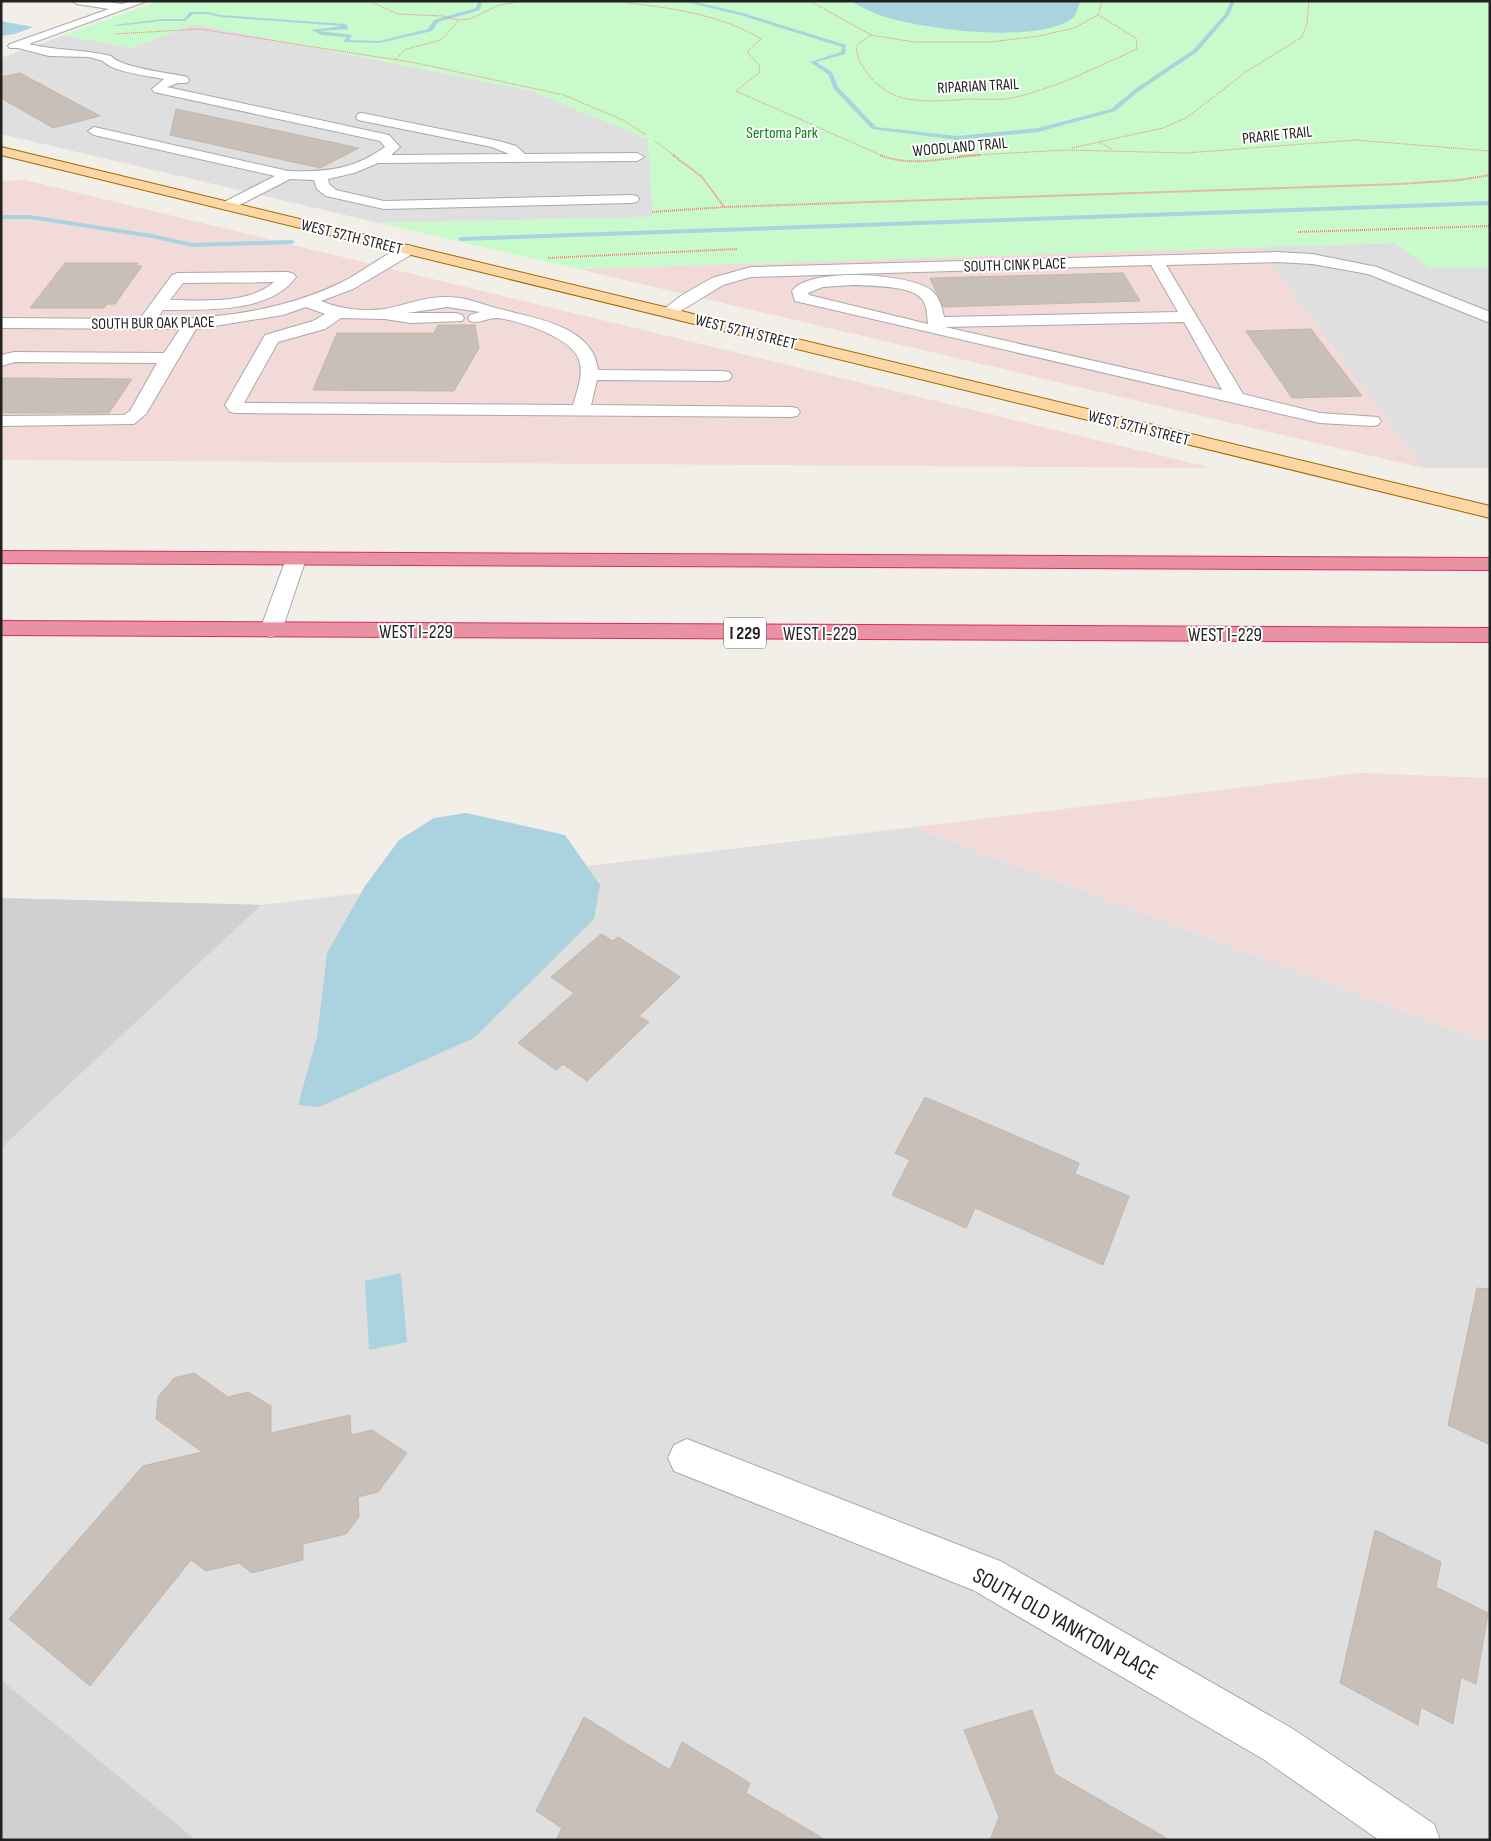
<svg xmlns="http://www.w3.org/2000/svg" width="1491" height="1841" font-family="'Sofia Sans Condensed',sans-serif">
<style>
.residential{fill:#e0dfdf}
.commercial{fill:#f2dad9}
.religious{fill:#d0d0d0}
.park{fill:#c8facc}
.water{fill:#aad3df}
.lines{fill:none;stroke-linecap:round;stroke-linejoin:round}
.stream{fill:#aad3df;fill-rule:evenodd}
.building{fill:#c7bfb8;stroke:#c4b6ab}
.minor-casing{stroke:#a9a9a9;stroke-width:2}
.major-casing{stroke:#a06b00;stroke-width:2}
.highway-casing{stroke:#dc2a67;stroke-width:2}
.path-far1{stroke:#fa8072;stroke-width:1;stroke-dasharray:1 1;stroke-linecap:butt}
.path{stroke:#fa8072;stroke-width:2;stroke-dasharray:1 1;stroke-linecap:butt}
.minor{fill:#fff;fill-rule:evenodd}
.major{fill:#fcd6a4;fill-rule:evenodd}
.highway{fill:#e892a2;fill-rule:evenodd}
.labels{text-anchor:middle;stroke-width:4;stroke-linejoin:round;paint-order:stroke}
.far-street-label{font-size:16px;fill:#222;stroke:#fff}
.far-park-label{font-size:16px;fill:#0c8416;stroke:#fff}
.shield{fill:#fff;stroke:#646464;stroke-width:1}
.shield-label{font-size:18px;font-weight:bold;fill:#222}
.street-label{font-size:19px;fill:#222;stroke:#fff}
.near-street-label{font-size:22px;fill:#222;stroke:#fff}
</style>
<rect width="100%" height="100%" fill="#f2efe9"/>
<g class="residential">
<polygon points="194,24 529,90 648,139 653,217 379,223 1,134 1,58 64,35 131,48"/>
<polygon points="1395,243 1430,268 1490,268 1490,468 1423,468 1259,247"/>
<polygon points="914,827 1490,1044 1490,1840 1,1840 1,898 261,905"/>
</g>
<g class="commercial">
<polygon points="25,180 1212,468 1,460 1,181"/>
<polygon points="1259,247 1423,468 578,269"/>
<polygon points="1360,773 1490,778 1490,1044 914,827"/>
</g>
<g class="religious">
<polygon points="1,898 261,905 1,1148"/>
<polygon points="1,1680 196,1840 1,1840"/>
</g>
<polygon class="park" points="159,1 1490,1 1490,268 1430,268 1395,243 578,269 379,223 653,217 648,139 529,90 194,24 131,48 64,35"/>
<g class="water">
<path d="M850,1H1081C1078,6 1077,14 1073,18C1037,45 923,29 882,16C871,12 860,6 850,1Z"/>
<polygon points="1,21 33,27 15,34 1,36"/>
<polygon points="466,813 565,835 600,885 594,919 474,1038 319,1107 298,1105 317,1037 327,953 365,886 399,840 434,818"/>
<polygon points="401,1273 407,1342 369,1350 365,1281"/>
</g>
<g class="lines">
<g class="stream">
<polygon points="478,1 482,1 480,10 438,22 432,31 379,43 345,42 343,41 347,37 322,35 311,30 343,26 220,17 208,14 193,14 185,21 162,21 116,26 114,25 162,19 184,19 190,12 208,12 220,15 345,24 347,25 348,29 319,31 352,35 349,40 379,41 428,29 434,20 476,8"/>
<polygon points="682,1 691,1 743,13 846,45 845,54 816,62 832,72 838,87 876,127 957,136 1038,128 1111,109 1135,89 1193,50 1225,14 1231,1 1235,1 1229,15 1197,52 1139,91 1115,111 1038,132 957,140 872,129 834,89 828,74 810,62 841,52 842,47 740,15"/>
<polygon points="1490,201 1490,205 461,241 458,239 461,237"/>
<polygon points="1,215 30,215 152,234 192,243 292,240 295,242 292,244 192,247 152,238 30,219 1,219"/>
</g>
</g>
<g class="building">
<polygon points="20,73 100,116 53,128 1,98 1,77"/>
<polygon points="176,109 359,148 320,168 170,135"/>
<polygon points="65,263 138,263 136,266 142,266 115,304 107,304 104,308 30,308"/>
<polygon points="1123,273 1140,301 943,307 930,278"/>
<polygon points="438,325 475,325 479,348 454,391 313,390 337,333 434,333"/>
<polygon points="1311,329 1362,396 1292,398 1246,331"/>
<polygon points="1,378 132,379 109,413 1,413"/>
<polygon points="601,934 613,941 618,937 680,977 639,1016 649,1022 587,1081 563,1064 556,1070 518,1043 574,993 551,977"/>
<polygon points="925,1097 1079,1163 1075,1174 1129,1196 1103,1265 975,1208 966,1228 892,1195 910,1160 895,1153"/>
<polygon points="1477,1288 1490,1289 1490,1445 1448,1425"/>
<polygon points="194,1373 228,1397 248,1392 271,1406 271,1433 350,1415 351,1435 372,1430 407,1453 378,1492 358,1497 359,1517 346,1534 303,1544 303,1560 252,1573 239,1563 206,1571 191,1560 90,1686 9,1619 143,1466 202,1452 156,1419 158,1397 174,1378"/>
<polygon points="1375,1530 1441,1562 1436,1587 1488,1613 1476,1684 1461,1677 1453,1724 1421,1707 1418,1725 1340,1683"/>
<polygon points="1032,1710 1055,1774 1170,1840 990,1840 999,1817 964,1730"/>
<polygon points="584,1717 670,1770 682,1742 750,1783 746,1793 826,1840 556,1840 562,1828 536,1811"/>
</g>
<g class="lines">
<g class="minor-casing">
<g id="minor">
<path d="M72,1H101L122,4L131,1H147L29,44C56,51 84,49 111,56C121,68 171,73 187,77L189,80L187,83H178L167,87L389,135L400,147L391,155L509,154L492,147L358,120L356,117L358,114L362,113L499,141L516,146L525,154L637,153L644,157L637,161L378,163L354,173L328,179L329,184L336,190L384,201L632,195L637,196L639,199L637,202L632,203L384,209L326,196L317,189L314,180L290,179L232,209H222L220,206L222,203L275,176L94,135L88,131L94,127L288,171C326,172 353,170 385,147L380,141L154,92L152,89L164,79C149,76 112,72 103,61L89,57L49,56L18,48H10L8,46L10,44L109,9L77,4Z"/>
<path d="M409,245L414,247L417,250L414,253L353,289L321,301C340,309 364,312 385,309C405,305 424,297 445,297C469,297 482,305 504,310C537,319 594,327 598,370L723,371L729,372L732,376L729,380L723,381L597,380L591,405L791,407L797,408L800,412L797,416L791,417L236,413L230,412L225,405L265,335L313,321L325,314L306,307L283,315L196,329L146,414L134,424L1,426V416L124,415L130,411L157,363L15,362L1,366V355L14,352L164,353L180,329L1,328V318L140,319L172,275L178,273L288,272L294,274L296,277C270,314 203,309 163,310L157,319C219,319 286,310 342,282C363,272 387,251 409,245ZM274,282C248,305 202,300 170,300L183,283ZM447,307L480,312L470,315L468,318L470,321C480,324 487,318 496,318C518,320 572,337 579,360C584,374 577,391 573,405L244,403L278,342L325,329L341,318L385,319L411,323L462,321L464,318L462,315L456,313H407Z"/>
<path d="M1277,252L1312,254L1377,267L1490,312V323L1368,274L1312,264L1277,262L1166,265L1243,394L1320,413L1378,417L1381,421L1378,425L1372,426L1320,423L795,301L792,291C808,267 909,273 931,290C939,296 942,307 944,317L1178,312L1151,265L751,277L723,285L674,315H662L660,312L682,295L712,278L751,267ZM853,285C870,286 909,285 921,298C927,304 927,315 928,324L809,295L808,293L823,287ZM1184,322L1222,390L945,327Z"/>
<polygon points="296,553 303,555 306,559 282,630 279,635 271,637 263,635 260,630 286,559 289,555"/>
<polygon points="687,1439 1000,1561 1293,1729 1434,1824 1440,1840 1379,1840 1263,1759 973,1590 674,1471 668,1458 674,1445"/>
</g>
</g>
<g class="major-casing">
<polygon id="major" points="1,147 1490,506 1490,518 1,155"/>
</g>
<g class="highway-casing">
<g id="highway">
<polygon points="1,551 1490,558 1490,570 1,563"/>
<polygon points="1,621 1490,628 1490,642 1,635"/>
</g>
</g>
<g class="path-far1">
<polyline points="369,1 398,14 442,16 457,20 470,19 499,5 525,1"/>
<path d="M615,1C666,8 716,12 761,39L747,52L760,66L759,73L736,91L883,156"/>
<path d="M810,1L871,35L856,46C857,57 861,65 868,74C893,108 932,101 970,99C985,99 1001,101 1016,97C1058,87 1097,67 1137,49L1136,38L1098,15L1102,1"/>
<polyline points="115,34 200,29 416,63 564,95 623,120 646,135"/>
<polyline points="871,35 914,42 991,42 1039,36 1074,28 1098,15"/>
<polyline points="395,60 406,49 441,40 458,21"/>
<polyline points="655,141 675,156"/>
<polyline points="1099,142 1113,150"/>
<polyline points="1072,148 1163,128 1186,118 1246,72 1302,37 1307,24 1309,1"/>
<polyline points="958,156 1066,150 1186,153 1356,140 1490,151"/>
</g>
<g class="path">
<polyline points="673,155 702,177 724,207"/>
<path d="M880,155C911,168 948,157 981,155"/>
<polyline points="652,212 725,207 1400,184 1460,180 1490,175"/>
<polyline points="1298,232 1490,226"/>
<polyline points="548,258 737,249"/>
</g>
<use href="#minor" class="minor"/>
<use href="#major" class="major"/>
<use href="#highway" class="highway"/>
</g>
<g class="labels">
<g class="far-street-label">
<text transform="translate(978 85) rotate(-3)" y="6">RIPARIAN TRAIL</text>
<text transform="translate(1277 134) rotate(-6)" y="6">PRARIE TRAIL</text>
<text transform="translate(960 146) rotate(-5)" y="6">WOODLAND TRAIL</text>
<text transform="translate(352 236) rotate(14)" y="6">WEST 57TH STREET</text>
<text transform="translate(1015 264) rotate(-2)" y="6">SOUTH CINK PLACE</text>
<text transform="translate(153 322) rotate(-1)" y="6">SOUTH BUR OAK PLACE</text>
<text transform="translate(746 331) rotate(14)" y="6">WEST 57TH STREET</text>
<text transform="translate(1139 427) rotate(14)" y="6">WEST 57TH STREET</text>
</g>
<g class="far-park-label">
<text x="782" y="138">Sertoma Park</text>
</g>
<rect class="shield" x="724" y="617.5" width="42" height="31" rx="4"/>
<g class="shield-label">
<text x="745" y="639">I 229</text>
</g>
<g class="street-label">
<text x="416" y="638">WEST I-229</text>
<text x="820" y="640">WEST I-229</text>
<text x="1225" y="641">WEST I-229</text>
</g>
<g class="near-street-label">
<text transform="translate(1066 1623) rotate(29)" y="8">SOUTH OLD YANKTON PLACE</text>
</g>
</g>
<rect width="1491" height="1841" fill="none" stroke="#222222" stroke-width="5"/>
</svg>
